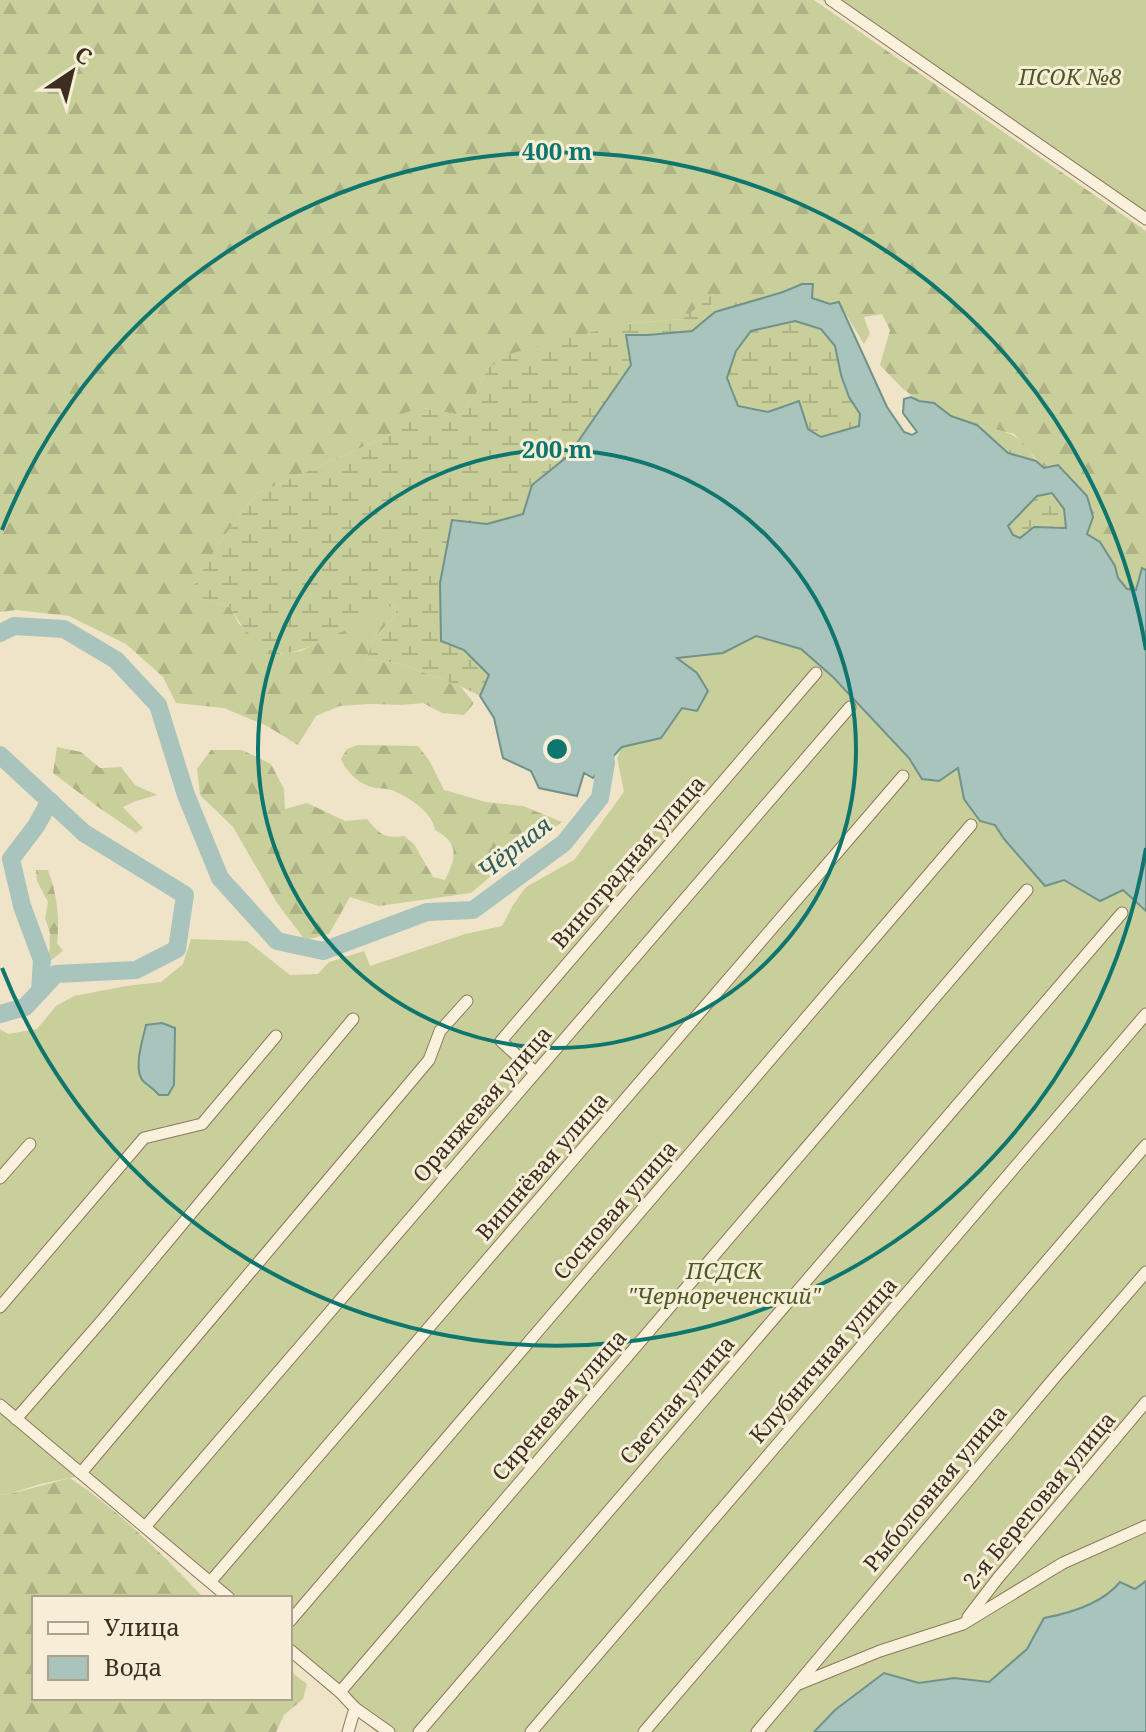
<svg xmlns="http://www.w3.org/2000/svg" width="1146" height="1732" font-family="'Noto Serif',serif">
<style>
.forest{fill:url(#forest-firs)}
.wetland{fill:url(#wetland-marsh)}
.garden{fill:#c9cf9b}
.water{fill:#a9c4bc;stroke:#6f938a;stroke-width:2;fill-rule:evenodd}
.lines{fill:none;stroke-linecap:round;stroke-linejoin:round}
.river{stroke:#a9c4bc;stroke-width:18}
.street-casing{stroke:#8d765c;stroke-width:13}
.street{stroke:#faf1dc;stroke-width:11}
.ring{fill:none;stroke:#0f766e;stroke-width:4}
.labels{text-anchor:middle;stroke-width:6;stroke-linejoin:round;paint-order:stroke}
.park-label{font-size:22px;font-style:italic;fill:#4d5a26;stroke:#f7eed8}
.street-label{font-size:22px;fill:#3d2e20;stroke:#f7eed8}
.water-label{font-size:24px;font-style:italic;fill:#2f5d5a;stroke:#f7eed8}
.centre{fill:#0f766e;stroke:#f7eed8;stroke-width:4}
.ring-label{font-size:24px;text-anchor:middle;font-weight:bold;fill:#0f766e;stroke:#f7eed8;stroke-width:6;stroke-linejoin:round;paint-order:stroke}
</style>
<defs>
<pattern id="forest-firs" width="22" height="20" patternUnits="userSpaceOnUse" patternTransform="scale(2)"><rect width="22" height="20" fill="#c9cf9b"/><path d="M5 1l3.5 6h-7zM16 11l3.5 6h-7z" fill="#aeb285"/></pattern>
<pattern id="wetland-marsh" width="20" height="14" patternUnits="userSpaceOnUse" patternTransform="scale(2)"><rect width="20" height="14" fill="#c9cf9b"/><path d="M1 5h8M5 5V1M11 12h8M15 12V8" fill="none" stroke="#aeb285"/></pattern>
</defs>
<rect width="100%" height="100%" fill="#f0e4c8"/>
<g class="forest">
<path d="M0,0H814L1146,231V570L1143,568L1136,590L1127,589L1118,578L1115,566L1087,534V497L1058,465L1044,468L1014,434L977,425L951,416L934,403L919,401L902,388L880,365L890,330L882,314L864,317L870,334L864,344L839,303C821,306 811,298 803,284L783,292L715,312L711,306L713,294L684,319L622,324L488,368L477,392L461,415L422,408L390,435L256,494L219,543L190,594L230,607L239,624L281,654L301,651L395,604L396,615L374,638L366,659L401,664L460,686L474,703L464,715L442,713L423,703L402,705L370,704L340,706L316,716L298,745L267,726L224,708L176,703L163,677L126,644L69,616L16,610L0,612Z"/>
<path d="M358,745L418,746L429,760L444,790L486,802L523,806L562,822L520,852L484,868L491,876L471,893L379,906L350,897L329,934L305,940L277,903L233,827L200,795L197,769L211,750H242L271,764L284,789L285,809L307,803L345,821L367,819C380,834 383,839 404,836L414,844L433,877L445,880C456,858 460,843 435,830C432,812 410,798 394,791C388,788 381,789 375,788C360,785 347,773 341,759L347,749Z"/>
<polygon points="57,747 81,752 100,768 121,767 135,785 157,795 136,801 123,807 143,828 136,833 98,807 53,773"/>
<path d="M36,870H48C57,894 60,918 57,943L63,951L49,962L50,933L45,918L48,902L37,881Z"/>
<path d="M70,1478C120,1511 163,1555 204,1598H34V1698H290V1671L307,1684L303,1699L284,1715L276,1732H0V1494L6,1495Z"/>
</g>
<g class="wetland">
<path d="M714,293L711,306L715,312L692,331L648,335H627L631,365L568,456L532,485L523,514L487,524L464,650L489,675L480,696L460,686L401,664L366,659L374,638L396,615L395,604C373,615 300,658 279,653C257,648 240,625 230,607L189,594L219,543L256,494L390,435L401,414L422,408L461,415L477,392L488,368L513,353L622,324L683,319Z"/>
<path d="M795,320L821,328L835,347L841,375L849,397L860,414L859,426L821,437C795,421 768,412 739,406L727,378L736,351L751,331Z"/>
<path d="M977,425C1010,433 1017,431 1036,461L1008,453Z"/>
<polygon points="1052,493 1064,509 1066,528 1055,526 1020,539 1013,536 1007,527 1037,496"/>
</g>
<g class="garden">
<polygon points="822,0 1146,0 1146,225"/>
<polygon points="755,636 801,649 833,677 909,758 922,778 958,768 1004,839 1064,880 1100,901 1123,890 1146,911 1146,1581 1135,1589 1110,1594 1079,1609 1044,1618 1027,1649 989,1682 954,1678 919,1683 884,1673 835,1710 814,1732 376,1732 290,1658 290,1598 221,1598 81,1476 40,1484 6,1495 0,1494 0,1029 8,1034 37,1029 56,1006 74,996 126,986 161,982 183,964 191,939 247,941 290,975 318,974 329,962 364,951 370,966 465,934 502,926 513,905 526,887 574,860 624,792 617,758 622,747 661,738 682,708 697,710 708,691 697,673 676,658 723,653"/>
</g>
<g class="water">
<path d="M802,284H813L812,298L830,304L839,302L887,407L904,432L912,435L917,432L903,413L904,399L911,397L919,401L934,403L951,416L977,425L1008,453L1036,461L1044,468L1058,465L1087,496L1093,517L1087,534L1100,542L1115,566L1118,578L1127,589L1136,590L1142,568L1146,570V911L1123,890L1100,901L1064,880L1045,886L1004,839L995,825L980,821L964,799L958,768L939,781L922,779L909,758L833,677L801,649L756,636L723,653L677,658L697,673L708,691L697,711L682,708L661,738L622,747L593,778L584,773L577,796L539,788L531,771L503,758L494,718L480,696L489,675L464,650L441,641L440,583L452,520L487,524L523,514L532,485L568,456L631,365L626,335H648L692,331L715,312L783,292ZM795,321L821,329L835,346L841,375L849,397L860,414L859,426L821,437L808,429L799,401L768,412L738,406L727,378L736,351L751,331ZM1052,493L1064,509L1066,528L1034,527L1020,538L1013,535L1008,526L1037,496Z"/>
<path d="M162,1023L175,1028L174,1085L168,1095H159C154,1089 150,1087 144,1082C132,1071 143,1039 146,1025Z"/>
<path d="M1146,1581V1732H814L835,1710L884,1673L919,1683L954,1678L989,1682L1027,1649L1044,1618C1071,1613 1102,1604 1120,1582L1135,1589Z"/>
</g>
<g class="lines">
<g class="river">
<polyline points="0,633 14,626 64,629 116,660 158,705 186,795 220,878 277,941 323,951 427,912 473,910 564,843 600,798 606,763 604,742"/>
<polyline points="0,755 84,833 185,895 177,949 136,970 56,974 25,1007 0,1014"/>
<polyline points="40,991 42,960 22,906 11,859 36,826 50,801"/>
</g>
<g class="street-casing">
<g id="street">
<polyline points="831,0 1146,219"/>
<polyline points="535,1072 501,1041 816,673"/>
<polyline points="0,1178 30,1144"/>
<polyline points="0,1307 144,1138 202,1124 276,1036"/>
<polyline points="0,1405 229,1598"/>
<polyline points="16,1419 104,1318 353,1019"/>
<polyline points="81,1473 429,1060 440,1031 467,1001"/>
<polyline points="145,1527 850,707"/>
<polyline points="211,1581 903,776"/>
<polyline points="968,1617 998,1578 1146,1402"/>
<polyline points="290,1621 971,825"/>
<polyline points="290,1650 340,1692 355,1708 389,1732"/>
<polyline points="799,1684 880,1651 963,1624 1063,1563 1146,1526"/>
<polyline points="340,1692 1027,890"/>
<polyline points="348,1732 355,1708"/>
<polyline points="419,1732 1122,913"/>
<polyline points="531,1732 1146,1014"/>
<polyline points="644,1732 1146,1145"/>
<polyline points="757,1732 1055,1377 1146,1272"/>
</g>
</g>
<use href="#street" class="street"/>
</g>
<g class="ring">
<circle cx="557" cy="749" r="299"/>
<path d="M1146 848A597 597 0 0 1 2 968M2 530A597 597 0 0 1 1146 650"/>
</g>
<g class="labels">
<g class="park-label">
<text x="1070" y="85">ПСОК №8</text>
<text x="724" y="1279">ПСДСК<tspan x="724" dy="25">"Чернореченский"</tspan></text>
</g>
<g class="street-label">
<text transform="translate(628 862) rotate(-49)" y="8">Виноградная улица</text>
<text transform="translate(482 1104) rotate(-49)" y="8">Оранжевая улица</text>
<text transform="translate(542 1166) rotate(-49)" y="8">Вишнёвая улица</text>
<text transform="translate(615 1210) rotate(-49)" y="8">Сосновая улица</text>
<text transform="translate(823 1360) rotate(-49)" y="8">Клубничная улица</text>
<text transform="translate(677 1400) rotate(-49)" y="8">Светлая улица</text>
<text transform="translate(559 1405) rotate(-49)" y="8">Сиреневая улица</text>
<text transform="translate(935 1488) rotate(-50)" y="8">Рыболовная улица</text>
<text transform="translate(1039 1500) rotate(-50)" y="8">2-я Береговая улица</text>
</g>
<g class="water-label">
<text transform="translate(515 848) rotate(-38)" y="8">Чёрная</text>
</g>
</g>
<circle cx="557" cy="749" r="12" class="centre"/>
<g class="ring-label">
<text x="557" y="160">400 m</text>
<text x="557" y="458">200 m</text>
</g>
<rect x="32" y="1596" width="260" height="104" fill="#f7eed8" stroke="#ada18e" stroke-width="2"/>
<rect x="48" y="1622" width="40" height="12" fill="#faf1dc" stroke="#ada18e" stroke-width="2"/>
<text x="104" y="1636" font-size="24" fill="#3d2e20">Улица</text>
<rect x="48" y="1656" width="40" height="24" fill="#a9c4bc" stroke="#ada18e" stroke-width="2"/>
<text x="104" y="1676" font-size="24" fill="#3d2e20">Вода</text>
<g transform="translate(72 72) rotate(35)" stroke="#f7eed8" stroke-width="6" paint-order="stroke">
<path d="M0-6L14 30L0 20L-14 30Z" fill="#3d2e20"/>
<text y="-12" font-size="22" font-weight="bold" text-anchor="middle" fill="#3d2e20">С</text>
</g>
</svg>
